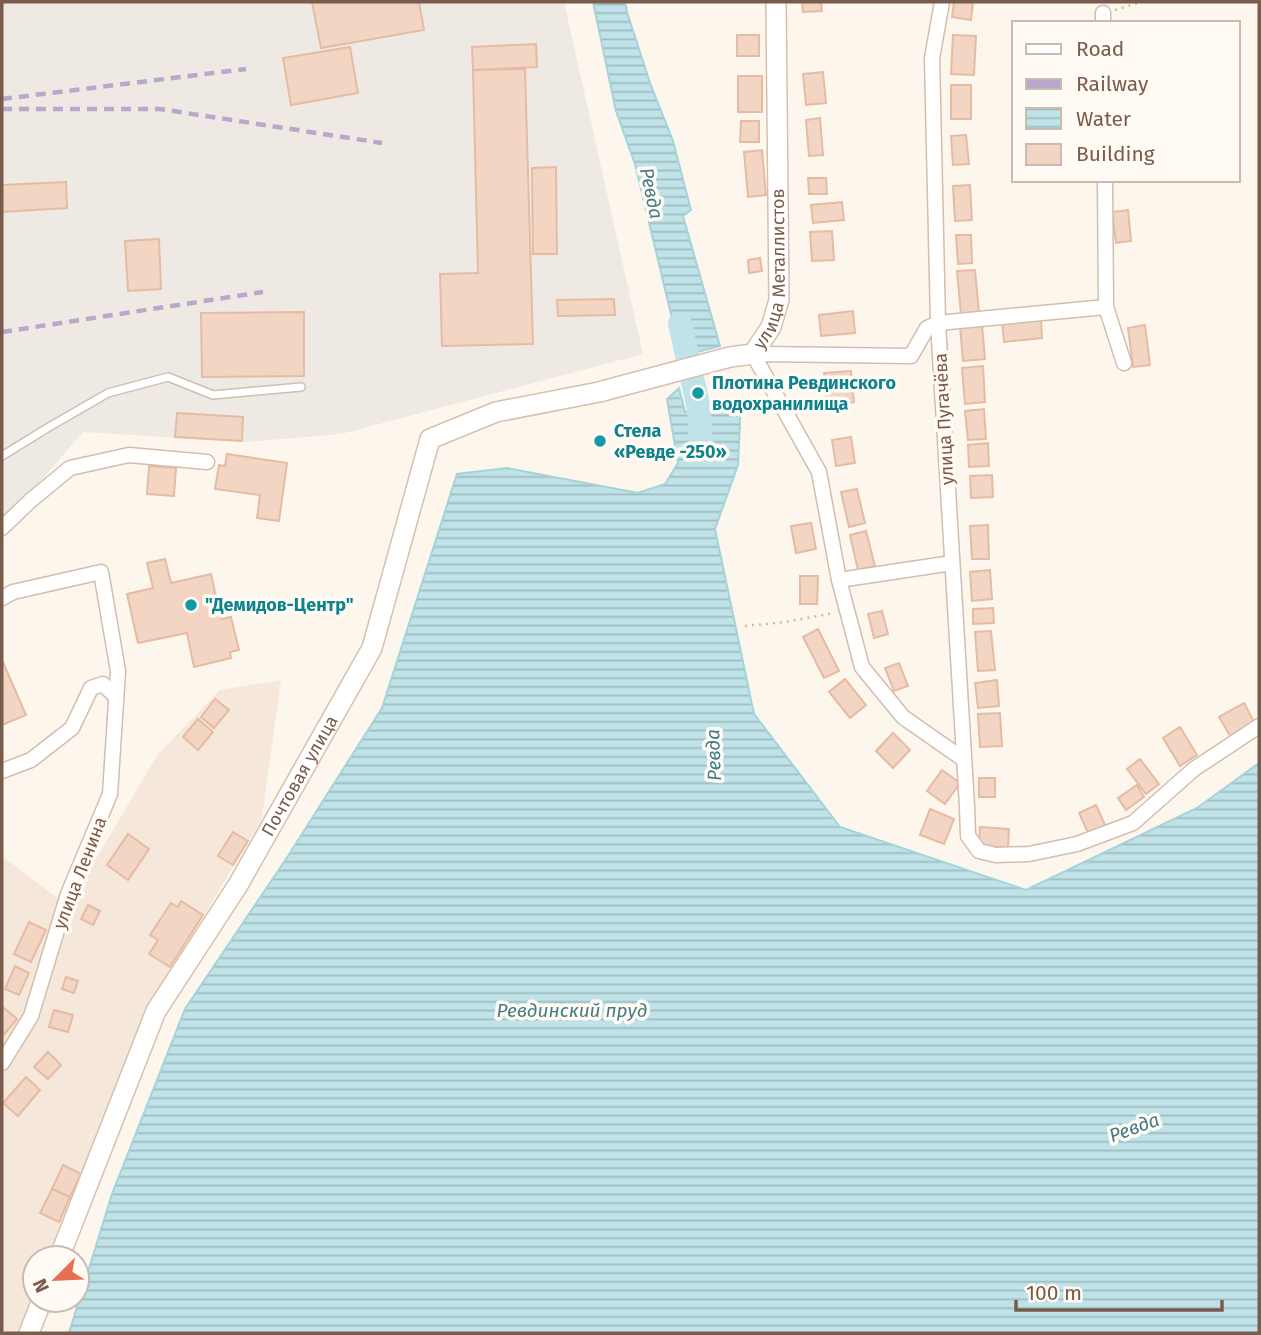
<svg xmlns="http://www.w3.org/2000/svg" width="1261" height="1335" font-family="'Fira Sans',sans-serif">
<style>
.residential{fill:#f5e8da}
.industrial{fill:#efe9e4}
.water{fill:url(#water-rules);stroke:#a5d3da;stroke-width:2}
.lines{fill:none;stroke-linecap:round;stroke-linejoin:round}
.river{stroke:#bfe3e8;stroke-width:24}
.building{fill:#f3d5c3;stroke:#e6bba3;stroke-width:2}
.lane-casing{stroke:#d1beb0;stroke-width:10}
.street-casing{stroke:#d1beb0;stroke-width:17}
.secondary-casing{stroke:#d6c0b0;stroke-width:22}
.path{stroke:#d9b8a5;stroke-width:2.5;stroke-dasharray:2 5;stroke-linecap:butt}
.lane{stroke:#fff;stroke-width:7}
.street{stroke:#fff;stroke-width:14}
.secondary{stroke:#fff;stroke-width:19}
.rail{stroke:#b9a8c9;stroke-width:4.5;stroke-dasharray:10 7;stroke-linecap:butt}
.culture-dot{fill:#0f9aa8;stroke:#fffaf3;stroke-width:2.5}
.labels{text-anchor:middle;stroke-width:7;stroke-linejoin:round;paint-order:stroke}
.street-label{font-size:18px;fill:#7a5c4d;stroke:#fffaf3}
.culture-label{font-size:18px;font-weight:bold;fill:#0d838f;stroke:#fffaf3;text-anchor:start}
.water-label{font-size:19px;font-style:italic;fill:#437c86;stroke:#fffaf3}
</style>
<defs>
<pattern id="water-rules" width="6" height="5" patternUnits="userSpaceOnUse" patternTransform="scale(1.75)"><rect width="6" height="5" fill="#bfe3e8"/><path d="M0 2.5h6" fill="none" stroke="#a0bbbe"/></pattern>
</defs>
<rect width="100%" height="100%" fill="#fdf6ec"/>
<polygon class="residential" points="281,680 262,818 143,1018 49,1258 35,1258 35,1292 19,1333 2,1333 2,856 68,906 158,754 220,690"/>
<polygon class="industrial" points="2,2 564,2 643,354 341,434 246,442 83,432 17,508 2,520"/>
<g class="water">
<polygon points="593,2 625,2 627,12 650,83 673,141 691,210 683,216 720,346 681,356 635,164 616,111"/>
<polygon points="679,388 685,412 741,399 738,465 715,529 754,714 840,827 1026,890 1197,808 1259,763 1259,1333 69,1333 112,1194 185,1009 288,856 382,708 457,474 507,468 638,493 665,484 678,463 667,399"/>
</g>
<g class="lines">
<polyline class="river" points="680,324 699,409 701,443"/>
</g>
<g class="building">
<polygon points="312,2 419,2 424,30 321,48"/>
<polygon points="802,2 821,2 822,11 803,12"/>
<polygon points="954,2 973,2 971,20 952,17"/>
<rect x="737" y="35" width="22" height="21"/>
<polygon points="953,35 976,36 974,75 951,74"/>
<polygon points="536,44 537,67 473,70 472,47"/>
<polygon points="350,47 358,93 291,105 283,58"/>
<polygon points="525,69 533,344 442,346 440,274 478,273 473,70"/>
<polygon points="823,72 826,103 806,105 803,74"/>
<rect x="738" y="76" width="24" height="36"/>
<rect x="951" y="85" width="20" height="34"/>
<polygon points="820,118 823,155 809,156 806,120"/>
<polygon points="741,121 759,121 759,142 740,142"/>
<polygon points="966,135 969,164 953,165 951,136"/>
<polygon points="762,150 766,195 748,197 744,152"/>
<polygon points="556,167 557,254 533,254 532,168"/>
<polygon points="808,178 826,178 827,194 809,194"/>
<polygon points="66,182 67,208 2,212 2,185"/>
<polygon points="970,185 972,220 955,221 953,186"/>
<polygon points="842,202 844,220 813,223 811,205"/>
<polygon points="1128,210 1131,241 1116,243 1112,212"/>
<polygon points="832,231 834,260 812,261 810,232"/>
<polygon points="956,235 971,235 972,263 958,264"/>
<polygon points="159,239 161,289 128,291 125,241"/>
<polygon points="760,258 762,271 749,273 748,260"/>
<polygon points="975,270 979,313 961,314 957,271"/>
<polygon points="614,299 615,315 558,316 557,300"/>
<polygon points="853,311 855,333 821,336 819,315"/>
<polygon points="304,312 304,376 202,377 201,313"/>
<polygon points="1041,319 1042,338 1004,342 1002,322"/>
<polygon points="982,325 985,359 963,361 960,327"/>
<polygon points="1145,325 1150,365 1133,367 1128,328"/>
<polygon points="983,366 985,402 965,404 962,368"/>
<polygon points="851,371 854,402 827,405 824,373"/>
<polygon points="984,409 986,439 968,440 965,411"/>
<polygon points="177,413 243,417 242,441 175,437"/>
<polygon points="851,437 855,463 836,466 832,440"/>
<polygon points="988,443 989,466 969,467 968,445"/>
<polygon points="227,454 287,463 279,521 257,518 260,495 215,489 219,465 225,466"/>
<polygon points="149,466 176,468 174,496 147,494"/>
<polygon points="992,475 993,497 971,498 970,476"/>
<polygon points="857,489 865,523 849,527 841,492"/>
<polygon points="811,523 816,549 796,553 791,526"/>
<polygon points="988,525 989,559 972,559 970,526"/>
<polygon points="866,531 875,566 858,570 850,535"/>
<polygon points="165,559 171,583 211,574 221,619 231,617 239,650 230,652 231,658 194,667 187,633 138,643 127,594 153,588 147,563"/>
<polygon points="990,570 992,599 972,601 970,572"/>
<polygon points="800,576 818,576 817,604 800,604"/>
<polygon points="993,608 994,623 973,624 973,609"/>
<polygon points="882,611 888,634 874,638 868,614"/>
<polygon points="818,629 839,671 824,678 803,637"/>
<polygon points="991,631 995,670 978,671 975,632"/>
<polygon points="2,660 26,715 2,725"/>
<polygon points="899,663 908,686 894,691 885,668"/>
<polygon points="845,679 866,705 850,718 829,692"/>
<polygon points="997,680 999,706 978,708 975,683"/>
<polygon points="215,699 229,710 214,728 201,717"/>
<polygon points="1244,703 1254,722 1230,736 1219,717"/>
<polygon points="1000,713 1002,746 980,747 978,714"/>
<polygon points="198,719 213,732 198,750 183,737"/>
<polygon points="1180,727 1197,755 1180,766 1163,738"/>
<polygon points="893,733 910,750 893,768 876,751"/>
<polygon points="1140,759 1159,784 1146,794 1127,769"/>
<polygon points="942,770 960,783 945,804 927,791"/>
<rect x="979" y="778" width="16" height="19"/>
<polygon points="1137,785 1144,797 1126,810 1118,798"/>
<polygon points="1096,805 1106,827 1089,835 1079,813"/>
<polygon points="930,809 954,819 944,844 920,835"/>
<polygon points="980,827 1009,829 1008,848 979,846"/>
<polygon points="233,832 248,841 233,865 218,856"/>
<polygon points="128,834 149,849 128,880 107,865"/>
<polygon points="181,901 203,915 170,967 149,954 158,940 150,935 171,903 178,907"/>
<polygon points="88,905 100,911 93,925 81,919"/>
<polygon points="29,922 46,930 31,962 14,954"/>
<polygon points="15,966 29,973 19,995 5,989"/>
<polygon points="66,977 78,981 74,993 62,989"/>
<polygon points="4,1008 17,1019 2,1037 2,1011"/>
<polygon points="54,1010 73,1015 68,1032 49,1027"/>
<polygon points="48,1052 61,1065 48,1079 34,1067"/>
<polygon points="26,1077 40,1090 18,1116 3,1103"/>
<polygon points="63,1165 81,1174 70,1197 52,1189"/>
<polygon points="52,1189 70,1197 59,1222 40,1213"/>
</g>
<g class="lines">
<g class="lane-casing">
<polyline id="lane" points="2,456 49,427 108,393 168,377 213,395 301,387"/>
</g>
<g class="street-casing">
<g id="street">
<polyline points="942,2 932,58 938,323 967,806 968,836 979,851 996,855 1029,854 1077,844 1133,823 1194,769 1259,726"/>
<polyline points="1103,13 1103,23"/>
<polyline points="1105,180 1106,307 1124,363"/>
<polyline points="2,528 30,501 70,468 129,455 207,462"/>
<polyline points="839,580 952,563"/>
<polyline points="2,598 13,592 101,572 118,671 110,794 68,894 31,1016 2,1063"/>
<polyline points="963,759 903,717 862,667 839,580 819,472 753,354 911,356 927,328 938,323 1106,307"/>
<polyline points="2,771 31,760 72,728 91,688 103,684 116,697"/>
</g>
</g>
<g class="secondary-casing">
<g id="secondary">
<path id="s1" d="M59,1258L156,1011L238,885L372,648L430,439L496,412L599,392L730,357L753,354L771,327L779,300L776,2"/>
<polyline points="29,1333 42,1300"/>
</g>
</g>
<g class="path">
<polyline points="1115,10 1141,2"/>
<polyline points="745,626 785,622 834,613"/>
</g>
<use href="#lane" class="lane"/>
<use href="#street" class="street"/>
<use href="#secondary" class="secondary"/>
<g class="rail">
<polyline points="2,99 246,69"/>
<polyline points="2,109 160,109 382,143"/>
<polyline points="2,332 263,292"/>
</g>
</g>
<g class="culture-dot">
<circle cx="698" cy="393" r="7"/>
<circle cx="600" cy="441" r="7"/>
<circle cx="191" cy="605" r="7"/>
</g>
<g class="labels">
<g class="street-label">
<text dy="6" stroke="none"><textPath href="#s1" startOffset="1330">улица Металлистов</textPath></text>
<text transform="translate(944 419) rotate(-93)" y="6">улица Пугачёва</text>
<text dy="6" stroke="none"><textPath href="#s1" startOffset="541">Почтовая улица</textPath></text>
<text transform="translate(80 873) rotate(-69)" y="6">улица Ленина</text>
</g>
<g class="culture-label">
<text x="712" y="389">Плотина Ревдинского<tspan x="712" dy="21">водохранилища</tspan></text>
<text x="614" y="437">Стела<tspan x="614" dy="21">«Ревде -250»</tspan></text>
<text x="205" y="611">"Демидов-Центр"</text>
</g>
<g class="water-label">
<text transform="translate(652 193) rotate(78)" y="7">Ревда</text>
<text transform="translate(713 755) rotate(-92)" y="7">Ревда</text>
<text x="572" y="1017">Ревдинский пруд</text>
<text transform="translate(1134 1127) rotate(-20)" y="7">Ревда</text>
</g>
</g>
<rect width="1261" height="1335" fill="none" stroke="#7a5c4d" stroke-width="7"/>
<rect x="1012" y="21" width="228" height="161" fill="#fffaf3" stroke="#cabbb1" stroke-width="2"/>
<rect x="1026" y="44" width="35" height="10" fill="#ffffff" stroke="#cabbb1" stroke-width="2"/>
<text x="1076" y="56" font-size="21" fill="#7a5c4d">Road</text>
<rect x="1026" y="79" width="35" height="10" fill="#b9a8c9" stroke="#cabbb1" stroke-width="2"/>
<text x="1076" y="91" font-size="21" fill="#7a5c4d">Railway</text>
<rect x="1026" y="108" width="35" height="21" fill="url(#water-rules)" stroke="#cabbb1" stroke-width="2"/>
<text x="1076" y="126" font-size="21" fill="#7a5c4d">Water</text>
<rect x="1026" y="144" width="35" height="21" fill="#f3d5c3" stroke="#cabbb1" stroke-width="2"/>
<text x="1076" y="161" font-size="21" fill="#7a5c4d">Building</text>
<g transform="translate(56 1279) rotate(246)"><circle r="33" fill="#fffaf3" stroke="#cabbb1" stroke-width="2"/>
<path d="M0-5L12 26L0 18L-12 26Z" fill="#e76f51"/>
<text y="-10" font-size="19" font-weight="bold" text-anchor="middle" fill="#7a5c4d">N</text>
</g>
<path d="M1016 1300v10h206v-10" fill="none" stroke="#7a5c4d" stroke-width="3.5"/>
<text x="1026" y="1300" font-size="21" fill="#7a5c4d" stroke="#fffaf3" stroke-width="5" paint-order="stroke">100 m</text>
</svg>
